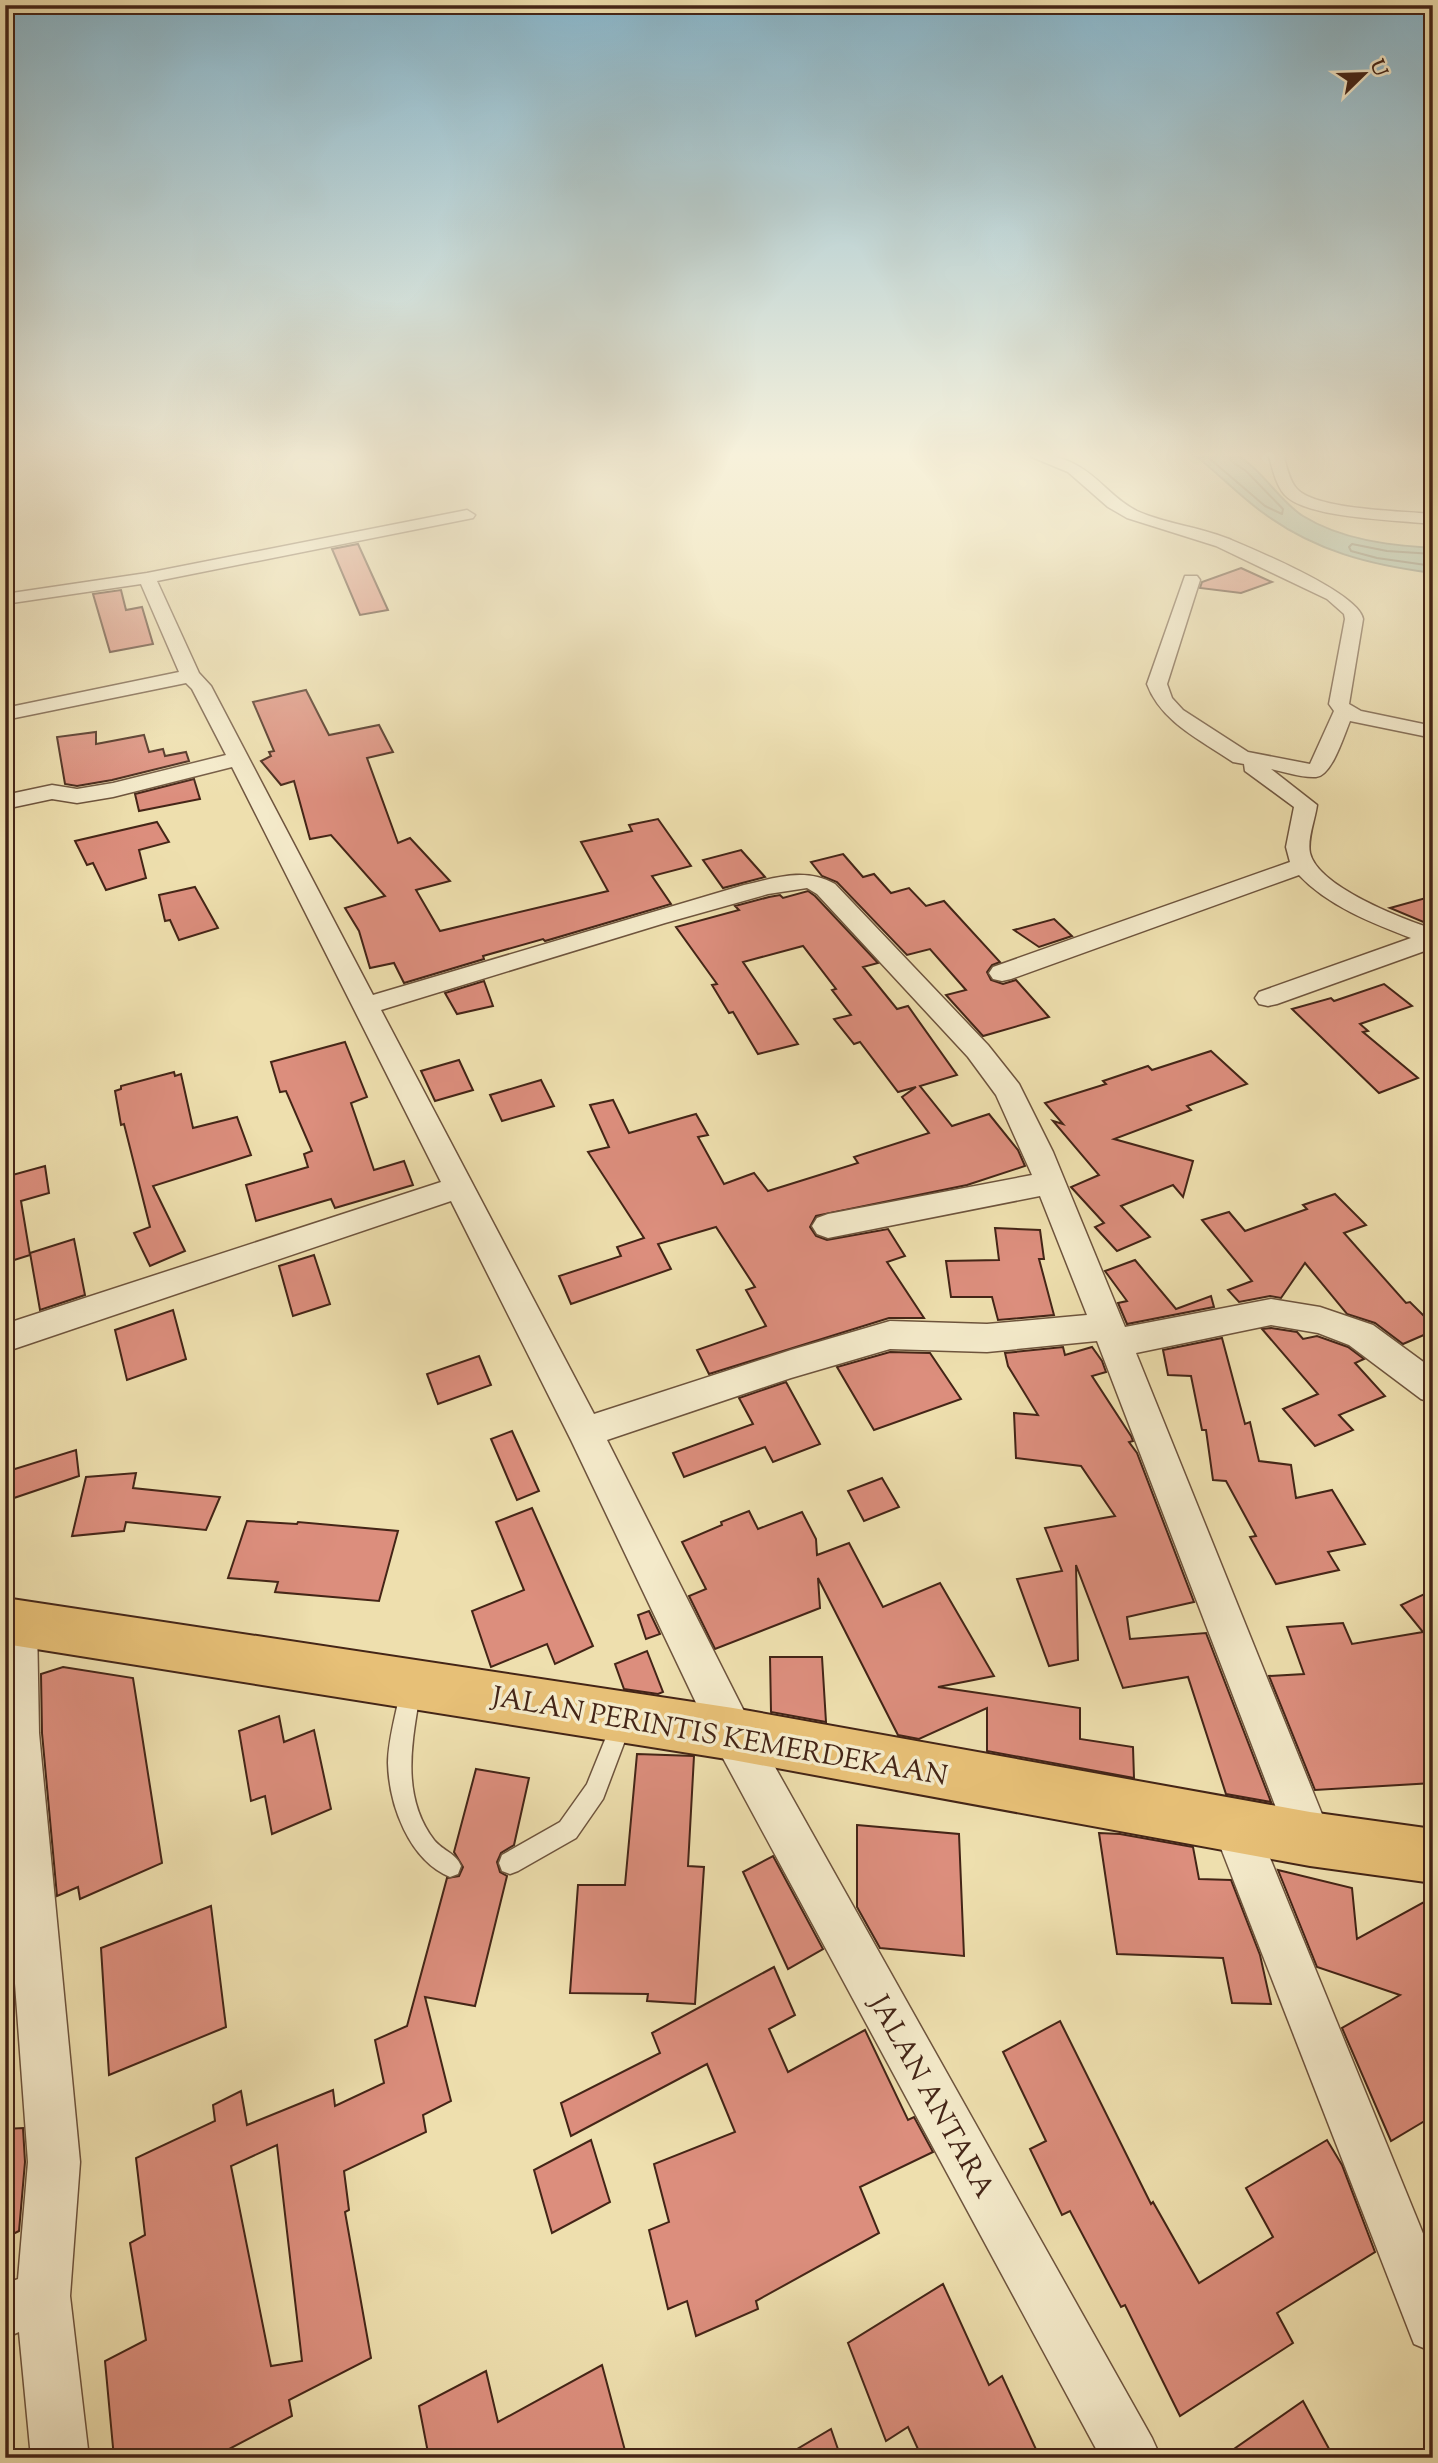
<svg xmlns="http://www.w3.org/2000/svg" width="1438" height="2463" font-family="'Sorts Mill Goudy',serif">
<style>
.water{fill:#9abda7;stroke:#78806d;stroke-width:2}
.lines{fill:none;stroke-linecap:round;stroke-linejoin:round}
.shore{stroke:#6f715f;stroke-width:2}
.building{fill:#dc8e7d;stroke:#442517;stroke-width:2;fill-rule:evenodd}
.service-casing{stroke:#6e543d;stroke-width:3}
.minor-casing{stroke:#6e543d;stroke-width:3}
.primary-casing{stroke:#442517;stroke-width:4}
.service{fill:#f4eaca;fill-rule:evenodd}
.minor{fill:#f4eaca;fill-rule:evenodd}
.primary{fill:#e7c077;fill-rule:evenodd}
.labels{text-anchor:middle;stroke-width:7;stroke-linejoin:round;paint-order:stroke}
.near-street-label{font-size:28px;fill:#442517;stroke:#f4eaca}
</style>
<rect width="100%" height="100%" fill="#eedfae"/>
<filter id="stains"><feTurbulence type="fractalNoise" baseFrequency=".00286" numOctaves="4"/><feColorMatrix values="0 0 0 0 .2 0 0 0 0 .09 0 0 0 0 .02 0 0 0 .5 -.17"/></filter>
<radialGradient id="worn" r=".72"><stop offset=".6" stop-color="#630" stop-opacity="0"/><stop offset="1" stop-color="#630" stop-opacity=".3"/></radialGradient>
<path class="water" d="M1192,453C1203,453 1218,451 1229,453C1255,458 1279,502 1303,516C1342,540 1388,545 1433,548V573C1370,565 1314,551 1262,512C1237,494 1216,471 1192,453Z"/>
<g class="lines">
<g class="shore">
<polyline points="1203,453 1265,506 1282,514 1283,509 1246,471 1231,461 1229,453"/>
<polyline points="1433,554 1387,551 1352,544 1349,547 1351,551 1377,558 1433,566"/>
</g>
</g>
<g class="building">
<polygon points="358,544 388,610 360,615 332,549"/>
<polygon points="1241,568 1272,582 1241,593 1200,588 1202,582"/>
<polygon points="121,590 126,610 142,607 153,644 110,652 93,594"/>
<polygon points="306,690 329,735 379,725 393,752 367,758 398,843 410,838 450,881 416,890 440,931 608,891 581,842 632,831 629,825 658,819 691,866 652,876 671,904 545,941 543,939 483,956 484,959 404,983 394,963 370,968 359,931 345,908 385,896 331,835 310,839 294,781 281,785 261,761 271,756 269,752 274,751 253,702"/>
<polygon points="96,732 96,744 144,735 149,752 163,749 165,756 186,752 189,761 112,780 77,786 65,784 57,737"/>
<polygon points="194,779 200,799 139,811 135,794"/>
<polygon points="157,822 169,842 139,850 146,878 106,890 93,863 87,865 75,841"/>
<polygon points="741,850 765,877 723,888 703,860"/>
<polygon points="843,854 863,877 874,874 891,893 909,888 926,906 944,901 1000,962 992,965 987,972 991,980 1003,984 1016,980 1049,1017 983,1036 946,995 966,990 930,949 907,955 837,882 822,876 811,862"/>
<polygon points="195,887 218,928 179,940 170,920 165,921 159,895"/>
<polygon points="808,891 815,896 878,963 863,967 897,1009 908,1006 957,1075 920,1086 952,1126 989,1114 1018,1150 1025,1166 967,1185 816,1216 810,1227 816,1236 827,1240 888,1229 905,1256 887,1262 924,1318 889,1318 709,1374 697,1350 766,1326 746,1290 755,1287 716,1227 658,1244 671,1269 571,1304 559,1276 621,1256 617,1247 644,1238 588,1152 609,1147 590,1105 613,1100 629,1133 696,1114 708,1135 698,1137 724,1184 754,1173 768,1191 858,1163 854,1157 929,1133 902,1097 916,1087 898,1092 860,1042 854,1044 834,1019 851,1015 832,990 836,989 803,946 743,962 798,1044 758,1054 733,1012 729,1013 712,985 717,984 676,927 739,910 735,906 769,897 780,895 783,898"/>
<polygon points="1433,896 1433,926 1390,908"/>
<polygon points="1054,919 1072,936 1039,947 1014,930"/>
<polygon points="484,981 493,1006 457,1014 445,993"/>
<polygon points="1384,984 1412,1006 1360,1024 1368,1031 1363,1032 1418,1078 1379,1093 1292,1009 1331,998 1334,1001"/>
<polygon points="345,1042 367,1097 351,1103 374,1170 404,1161 413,1185 335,1208 331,1199 256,1221 246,1185 308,1167 304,1154 312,1151 286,1091 280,1092 271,1062"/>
<polygon points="1211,1051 1247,1084 1187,1106 1191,1110 1114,1139 1193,1161 1183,1197 1173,1185 1121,1206 1150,1237 1117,1251 1095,1227 1104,1223 1071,1187 1099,1175 1053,1121 1063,1124 1045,1103 1106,1084 1103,1081 1148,1066 1152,1070"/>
<polygon points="459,1060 473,1090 435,1101 421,1071"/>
<polygon points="174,1072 175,1076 181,1074 193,1128 237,1117 251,1155 153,1186 185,1251 150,1266 134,1233 150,1227 124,1124 121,1125 115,1091 121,1089 121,1086"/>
<polygon points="541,1080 554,1106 502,1121 490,1095"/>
<polygon points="45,1166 49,1193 21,1201 30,1255 5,1263 5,1177"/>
<polygon points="1335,1194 1366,1225 1344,1233 1406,1303 1410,1302 1433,1325 1433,1331 1403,1344 1375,1323 1347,1314 1305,1263 1281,1298 1270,1296 1239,1302 1228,1290 1252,1281 1202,1220 1229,1212 1245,1231 1307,1209 1303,1205"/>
<polygon points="995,1228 1040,1230 1044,1259 1039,1259 1054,1315 998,1320 992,1297 951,1297 946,1261 999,1260"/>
<polygon points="74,1239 85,1295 40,1310 30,1253"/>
<polygon points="314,1255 330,1304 293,1316 279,1266"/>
<polygon points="1135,1260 1176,1309 1211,1296 1214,1307 1127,1324 1118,1303 1127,1301 1105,1271"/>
<polygon points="173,1310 186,1359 127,1380 115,1330"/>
<polygon points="1271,1328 1297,1332 1303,1339 1317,1336 1348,1347 1364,1359 1355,1363 1385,1396 1339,1415 1353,1430 1315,1446 1283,1409 1318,1394 1262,1329"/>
<polygon points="1222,1338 1245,1424 1250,1422 1259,1461 1291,1465 1296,1498 1332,1490 1365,1544 1328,1552 1339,1570 1276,1584 1250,1537 1256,1536 1226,1481 1213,1480 1206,1430 1202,1430 1191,1376 1168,1375 1163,1350"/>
<polygon points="1063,1347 1065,1355 1092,1347 1102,1361 1106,1372 1092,1376 1131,1436 1133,1441 1129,1442 1137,1453 1194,1602 1127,1617 1130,1639 1206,1633 1271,1802 1226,1794 1188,1677 1123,1688 1076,1565 1078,1660 1049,1666 1017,1579 1062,1571 1045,1528 1115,1516 1081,1466 1016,1458 1014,1413 1038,1415 1008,1366 1005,1353"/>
<polygon points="890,1352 930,1353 961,1399 874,1430 837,1367"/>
<polygon points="479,1356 491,1385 438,1404 427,1374"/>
<polygon points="786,1382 820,1444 773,1462 765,1447 684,1477 673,1453 753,1424 739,1398"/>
<polygon points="512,1431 539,1491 517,1500 491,1439"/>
<polygon points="76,1450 79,1476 5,1501 5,1472"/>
<polygon points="136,1473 133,1488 220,1497 206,1530 126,1522 124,1531 72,1536 86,1477"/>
<polygon points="882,1478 899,1507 864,1521 848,1491"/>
<polygon points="532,1508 593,1646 555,1664 547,1644 491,1667 472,1611 524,1590 496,1522"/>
<polygon points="749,1511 758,1529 802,1512 816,1539 817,1555 849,1543 883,1607 940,1583 994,1676 938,1687 1080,1708 1080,1739 1133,1747 1134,1778 987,1751 987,1708 919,1739 898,1735 818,1578 820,1608 715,1649 689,1596 706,1589 682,1542 722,1525 721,1522"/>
<polygon points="247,1521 297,1524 298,1522 398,1531 379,1601 275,1592 278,1582 228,1578"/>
<polygon points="1433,1590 1433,1783 1315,1790 1269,1676 1304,1674 1287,1627 1343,1623 1352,1644 1423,1632 1401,1605"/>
<polygon points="649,1611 660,1634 646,1639 638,1615"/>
<polygon points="647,1651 663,1692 658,1694 624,1689 615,1664"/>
<polygon points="770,1657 822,1657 826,1722 771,1712"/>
<polygon points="63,1667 133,1678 162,1863 80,1899 78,1887 57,1896 42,1733 41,1674"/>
<polygon points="279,1716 284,1742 314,1730 331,1809 272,1834 265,1796 251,1801 239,1731"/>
<polygon points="637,1754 694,1756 688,1866 704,1867 695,2004 647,2001 648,1994 570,1993 578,1885 625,1885"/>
<path d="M476,1769L529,1778L514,1845L501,1853L497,1862L500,1872L507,1876L475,2006L425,1997L451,2101L423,2115L426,2132L344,2171L349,2210L345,2212L371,2358L289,2400L292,2416L212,2458H114L105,2361L146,2340L130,2243L145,2235L136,2158L215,2121L213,2105L241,2091L247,2125L333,2090L335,2106L384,2083L375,2040L407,2026L447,1878L459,1876L463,1867L454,1852ZM277,2145L302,2361L271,2366L231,2166Z"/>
<polygon points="857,1825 959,1834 964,1956 880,1948 857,1907"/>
<polygon points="1099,1833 1120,1834 1193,1847 1199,1879 1231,1880 1260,1955 1271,2004 1232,2003 1223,1958 1117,1954"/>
<polygon points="773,1856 823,1949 788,1969 743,1872"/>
<polygon points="1278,1870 1352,1888 1357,1939 1424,1902 1433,1914 1433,2116 1391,2141 1342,2028 1400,1995 1317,1967"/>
<polygon points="211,1906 226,2027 109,2075 101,1948"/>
<polygon points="774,1967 795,2015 769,2029 788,2072 865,2030 908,2120 914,2117 933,2152 860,2187 879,2233 756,2301 758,2309 696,2336 687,2301 668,2309 649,2230 669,2222 654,2164 735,2132 707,2064 571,2136 561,2103 660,2053 652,2033"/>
<polygon points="1060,2021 1151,2204 1153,2202 1199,2283 1273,2237 1246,2188 1327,2140 1342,2165 1375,2252 1277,2313 1293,2343 1180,2416 1125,2305 1121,2307 1070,2211 1062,2215 1030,2149 1046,2141 1003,2052"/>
<polygon points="23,2128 25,2162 19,2231 5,2238 5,2129"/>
<polygon points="591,2140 610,2202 552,2233 534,2170"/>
<polygon points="943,2284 989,2385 1002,2376 1040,2458 922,2458 908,2427 886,2441 848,2343"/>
<polygon points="602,2365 627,2458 429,2458 419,2406 486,2371 498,2422"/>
<polygon points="1303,2401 1334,2458 1221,2458"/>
<polygon points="831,2429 841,2458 782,2458"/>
</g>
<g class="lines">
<g class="service-casing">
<g id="service">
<path d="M411,1677L418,1680L421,1687C413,1738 399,1794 434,1840C443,1851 456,1853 461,1866L458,1874L450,1877C409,1860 389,1805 388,1763C388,1739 397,1711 401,1687L404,1680Z"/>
<polygon points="622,1712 629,1715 632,1722 603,1799 576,1838 518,1871 510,1874 502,1871 499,1863 502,1855 560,1822 587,1784 615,1715"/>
</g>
</g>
<g class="minor-casing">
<g id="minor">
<path d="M1022,453C1041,453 1061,456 1078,466C1100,478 1114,500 1137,511C1166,524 1200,527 1229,539C1255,550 1359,593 1363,619L1349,704L1361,711L1433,726V738L1350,721C1344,735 1332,776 1316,777C1302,778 1285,772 1271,769L1317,805C1315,820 1307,839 1310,853C1318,887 1403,919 1433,929V948L1277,1004L1268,1006L1259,1004L1255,998L1259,992L1411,938C1372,923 1328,906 1299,875L1011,979L1002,981L993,979L989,973L993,967L1290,862L1286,847L1294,807L1245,771L1244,764L1233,762C1201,740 1161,722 1147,684L1185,576H1197L1200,580L1167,684L1172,698L1183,710L1248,752L1310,764L1334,711L1329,704L1345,619L1344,614L1327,599L1216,546L1127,518L1108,507L1068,472Z"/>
<path d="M1268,453H1283C1286,464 1289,481 1297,489C1317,510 1403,511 1433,514V524C1400,520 1305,519 1284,494C1275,483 1272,466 1268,453Z"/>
<path d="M467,510L475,515L473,518L157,581L199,673L211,686L373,995L744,885C775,878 805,867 835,884L988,1045L1019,1084L1053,1152L1125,1327L1271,1299L1320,1307L1373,1325L1433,1369V1403L1421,1399L1349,1345L1318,1333L1271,1325L1136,1353L1332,1839L1326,1855L1310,1861L1294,1855L1288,1839L1097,1341L987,1352L890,1349L791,1378L607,1440L748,1719L1152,2438L1161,2458H1101L718,1749L571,1440L451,1201L5,1352V1324L441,1182L232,767L113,797L77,803L52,799L5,809V795L52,785L77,789L113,783L226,755L192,689L186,683L5,720V708L179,672L141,584L5,604V594L147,573ZM807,888L817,894L968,1057L996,1095L1032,1175L828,1214L817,1218L812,1226L817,1234L828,1238L1040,1196L1087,1315L987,1324L890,1321L791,1350L594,1414L381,1010L665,923L768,894Z"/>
<polygon points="17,1604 31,1610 37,1623 39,1733 80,2162 70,2296 89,2458 31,2458 19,2332 5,2338 5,2284 18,2279 28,2162 5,1846 5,1609"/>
<polygon points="1234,1803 1250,1809 1433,2258 1433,2352 1414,2344 1212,1825 1218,1809"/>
</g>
</g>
<g class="primary-casing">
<polygon id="primary" points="5,1598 733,1708 1310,1812 1433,1829 1433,1883 1310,1866 733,1760 5,1644"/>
</g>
<use href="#service" class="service"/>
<use href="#minor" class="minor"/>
<use href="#primary" class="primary"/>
</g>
<linearGradient id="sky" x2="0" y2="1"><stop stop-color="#89b8ce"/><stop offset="0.57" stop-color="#f7f1db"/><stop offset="1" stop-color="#f7f1db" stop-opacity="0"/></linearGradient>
<rect width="1438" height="798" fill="url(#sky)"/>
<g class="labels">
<g class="near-street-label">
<text transform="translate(720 1735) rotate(10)" y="10">JALAN PERINTIS KEMERDEKAAN</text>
<text transform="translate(933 2096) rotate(61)" y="10">JALAN ANTARA</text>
</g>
</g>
<rect width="1438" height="2463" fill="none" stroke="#eedfae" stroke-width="28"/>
<rect x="7" y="7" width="1424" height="2449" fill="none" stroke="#442517" stroke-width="3.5"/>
<rect x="14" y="14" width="1410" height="2435" fill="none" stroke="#442517" stroke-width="2"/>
<g transform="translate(1364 74) rotate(67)" stroke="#f4eaca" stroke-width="5" paint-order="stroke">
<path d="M0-5L12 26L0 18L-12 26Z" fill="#442517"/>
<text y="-10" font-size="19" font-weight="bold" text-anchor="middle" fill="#442517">U</text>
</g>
<rect width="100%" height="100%" filter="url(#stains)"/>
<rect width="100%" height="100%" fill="url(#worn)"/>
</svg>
